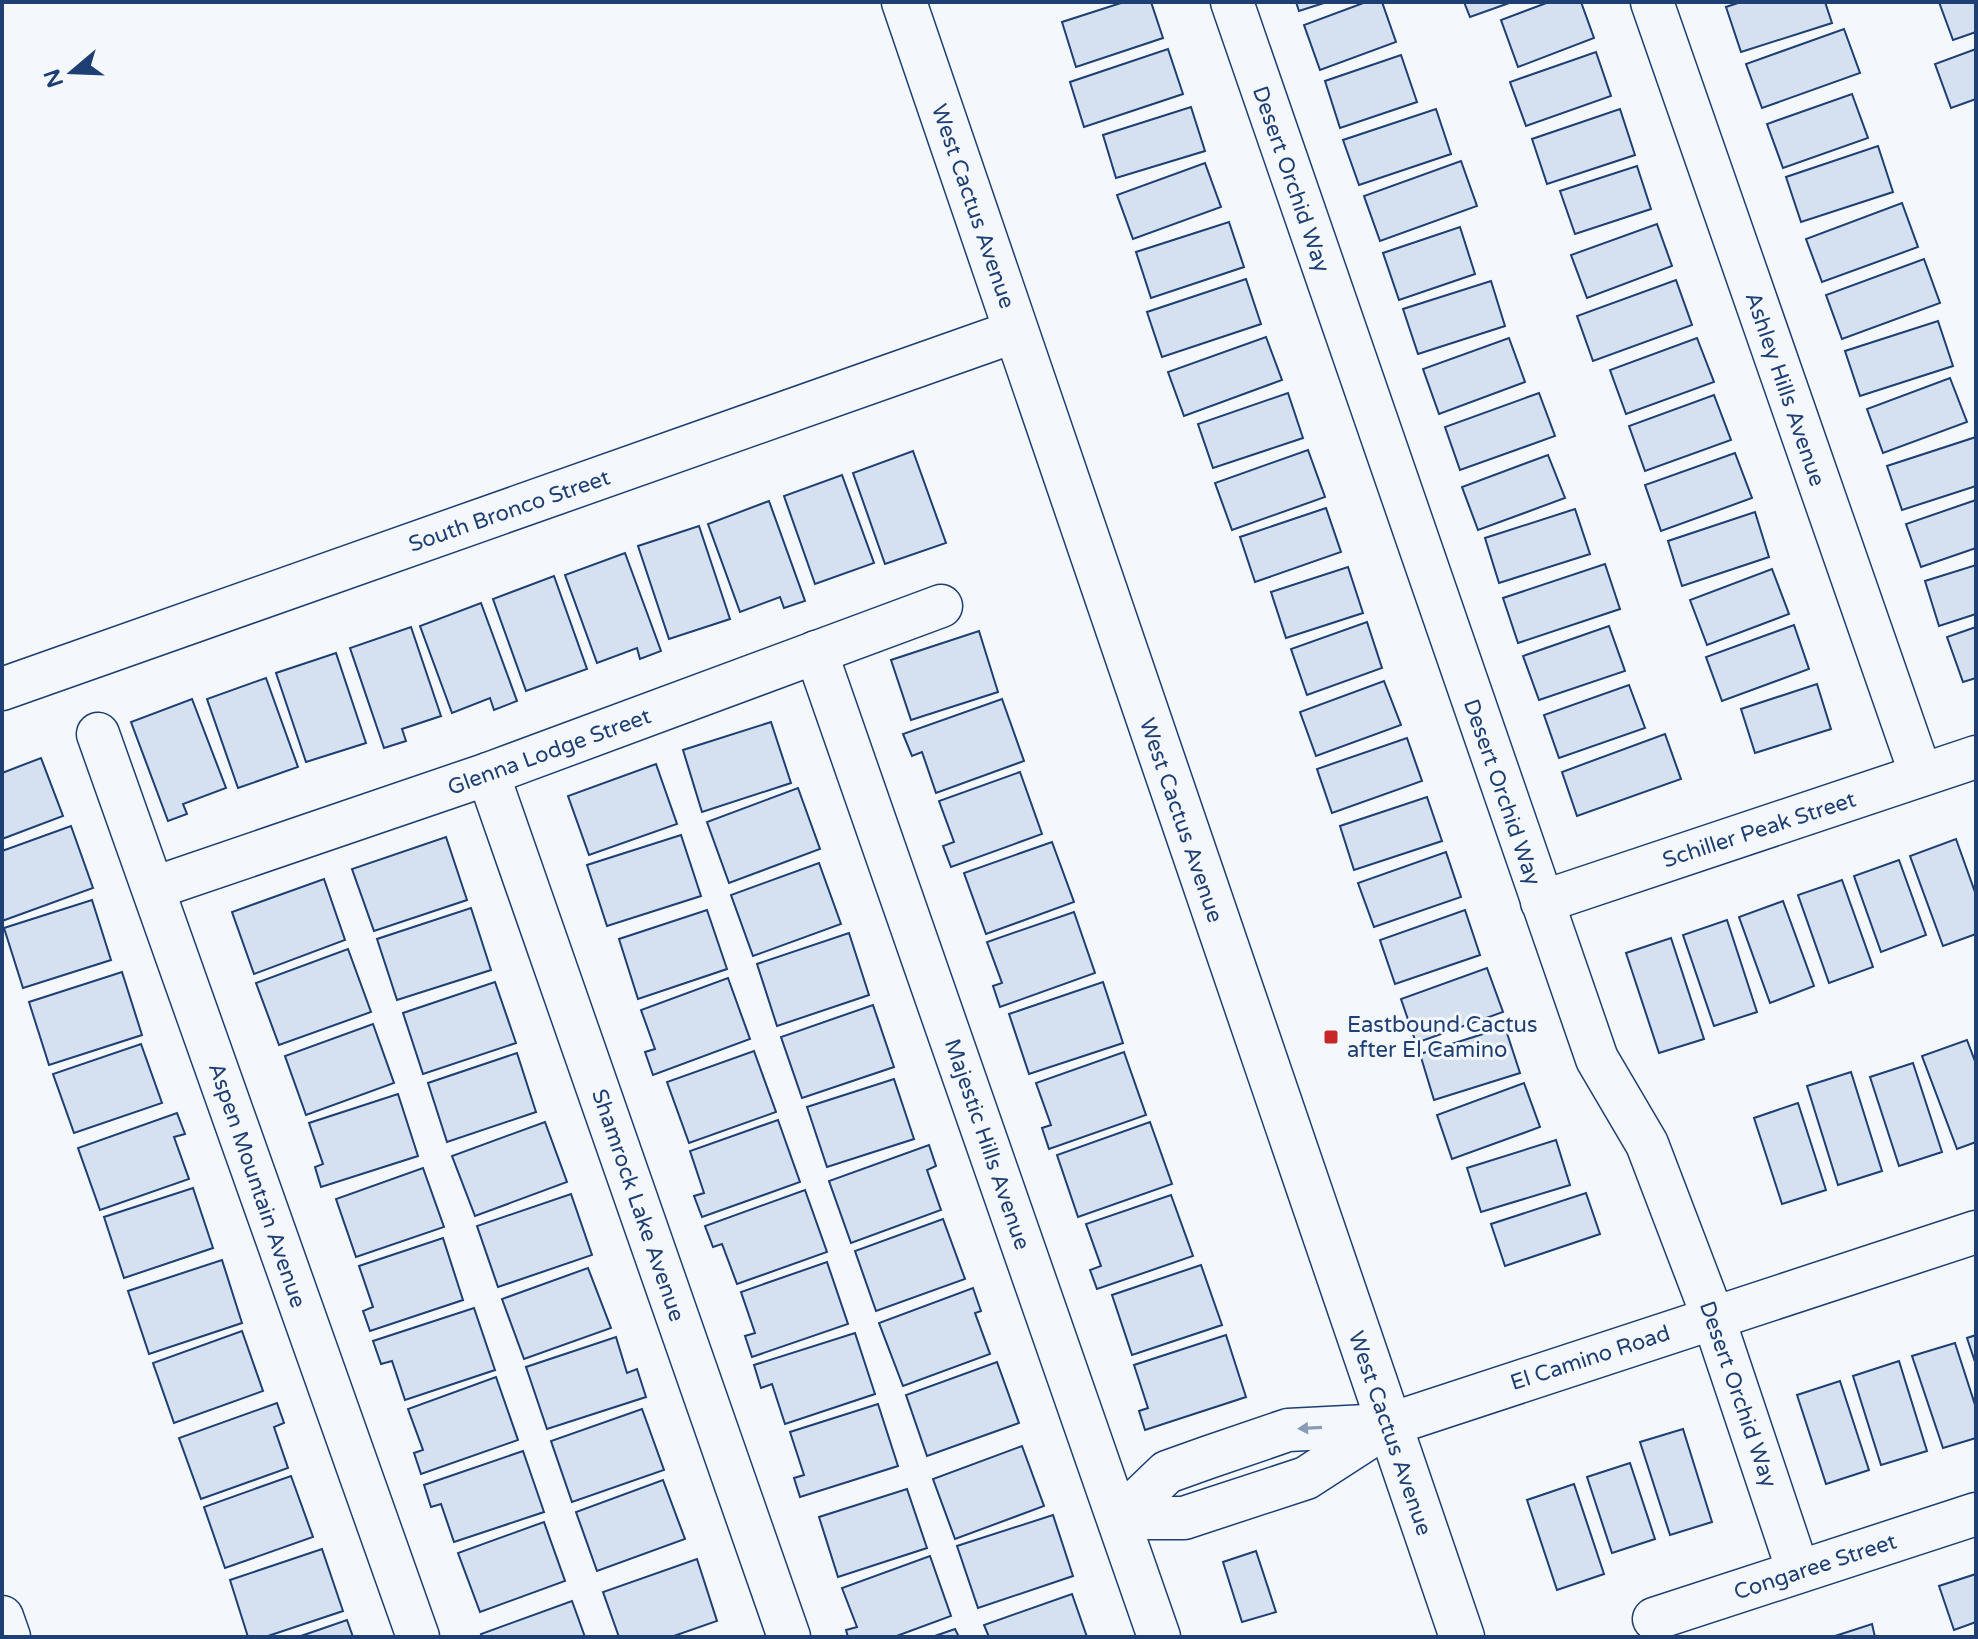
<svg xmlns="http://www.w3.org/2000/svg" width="1978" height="1639" font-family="'Varela Round',sans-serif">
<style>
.building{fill:#d5e0f0;stroke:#1d3f73;stroke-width:2}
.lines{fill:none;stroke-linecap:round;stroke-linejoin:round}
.minor-casing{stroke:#1d3f73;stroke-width:45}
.major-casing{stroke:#1d3f73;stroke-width:47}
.minor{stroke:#f4f7fb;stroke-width:42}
.major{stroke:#f4f7fb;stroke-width:44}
.oneway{fill:#889bb7}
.poi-dot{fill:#c62828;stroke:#f4f7fb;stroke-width:3}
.labels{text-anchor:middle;stroke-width:6;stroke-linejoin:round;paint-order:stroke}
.street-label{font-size:22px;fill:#1d3f73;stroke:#f4f7fb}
.poi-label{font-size:22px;fill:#1d3f73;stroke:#f4f7fb;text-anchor:start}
</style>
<rect width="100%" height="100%" fill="#f4f7fb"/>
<g class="building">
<polygon points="1124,2 1151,2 1163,38 1076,67 1062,22"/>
<polygon points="1296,2 1327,2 1299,11"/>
<polygon points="1366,2 1382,2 1396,42 1320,70 1304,25"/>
<polygon points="1464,2 1512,2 1470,17"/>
<polygon points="1549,2 1581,2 1594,38 1518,67 1501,20"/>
<polygon points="1741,2 1825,2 1832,23 1741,52 1726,7"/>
<polygon points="1939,2 1976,2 1976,32 1953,40"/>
<polygon points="1844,29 1860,73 1762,108 1746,64"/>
<polygon points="1168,49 1183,94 1084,127 1070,82"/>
<polygon points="1976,49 1976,99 1951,108 1935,64"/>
<polygon points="1596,52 1611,96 1526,126 1510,82"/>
<polygon points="1401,55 1417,102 1340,128 1325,81"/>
<polygon points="1852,94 1868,138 1783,168 1767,124"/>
<polygon points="1191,107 1205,151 1116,178 1103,135"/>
<polygon points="1436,109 1451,154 1359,185 1343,140"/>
<polygon points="1620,109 1635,155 1547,184 1532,139"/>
<polygon points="1878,146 1893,192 1801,222 1786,177"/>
<polygon points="1461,161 1477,206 1380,241 1364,196"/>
<polygon points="1205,163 1221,207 1133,239 1117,195"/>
<polygon points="1637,166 1651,209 1575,234 1560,191"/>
<polygon points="1902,203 1918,247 1822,282 1806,239"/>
<polygon points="1229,222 1244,267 1151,298 1136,252"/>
<polygon points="1657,224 1672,266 1587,298 1571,255"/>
<polygon points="1460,227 1475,274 1399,300 1383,253"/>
<polygon points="1924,259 1940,303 1842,339 1826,295"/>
<polygon points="1246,279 1261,324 1162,357 1147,312"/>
<polygon points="1676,280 1692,325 1593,361 1577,316"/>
<polygon points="1491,281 1505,326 1418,354 1403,309"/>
<polygon points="1938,321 1953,366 1860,396 1845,351"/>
<polygon points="1266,337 1282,380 1184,416 1168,372"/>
<polygon points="1509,338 1525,382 1439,414 1423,369"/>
<polygon points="1697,338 1714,382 1626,414 1610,370"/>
<polygon points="1950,378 1967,422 1883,453 1867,409"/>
<polygon points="1288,393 1303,438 1213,468 1198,424"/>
<polygon points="1539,393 1555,436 1460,470 1445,427"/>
<polygon points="1714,395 1731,440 1645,471 1629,426"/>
<polygon points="1976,437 1976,486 1902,510 1887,466"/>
<polygon points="1308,450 1325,497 1232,530 1215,483"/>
<polygon points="913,451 946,543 885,564 853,473"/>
<polygon points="1735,453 1752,498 1661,531 1645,485"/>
<polygon points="1548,455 1565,498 1478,530 1462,487"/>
<polygon points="842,475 874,563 815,584 784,496"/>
<polygon points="1976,500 1976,548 1921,567 1906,524"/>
<polygon points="769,501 805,601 784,608 780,597 740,612 708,524"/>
<polygon points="1326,508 1341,552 1255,582 1240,537"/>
<polygon points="1575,509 1590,554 1499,583 1485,538"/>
<polygon points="1755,512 1769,557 1682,586 1668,541"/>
<polygon points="699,526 730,619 669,639 638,546"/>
<polygon points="625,553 661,651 640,659 637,648 597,663 565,575"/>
<polygon points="1605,564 1620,609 1518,643 1503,598"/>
<polygon points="1976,565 1976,614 1939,626 1925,581"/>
<polygon points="1348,567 1363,613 1286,638 1271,592"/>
<polygon points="1772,569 1789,614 1707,645 1690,600"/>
<polygon points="554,576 587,669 526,691 493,599"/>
<polygon points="481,603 517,701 494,710 490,698 452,713 420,626"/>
<polygon points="1367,622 1382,668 1307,695 1291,649"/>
<polygon points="1794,625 1809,669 1722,701 1706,657"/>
<polygon points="1609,626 1625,671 1539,700 1523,656"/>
<polygon points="411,627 441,716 402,729 406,741 384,748 350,648"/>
<polygon points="1976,627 1976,678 1963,682 1947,637"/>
<polygon points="979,631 998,692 911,720 891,660"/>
<polygon points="336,653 366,743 306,762 276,673"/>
<polygon points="266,678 298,767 238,788 207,699"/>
<polygon points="1384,681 1401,725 1316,756 1300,712"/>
<polygon points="1817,684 1831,729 1755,753 1741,709"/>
<polygon points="1629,685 1645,728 1559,758 1544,715"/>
<polygon points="192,699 226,788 183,804 187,814 168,821 131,722"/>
<polygon points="1002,699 1024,761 936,793 922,752 912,756 903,734"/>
<polygon points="771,722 791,783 702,812 683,750"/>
<polygon points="1665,734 1681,779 1577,816 1562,772"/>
<polygon points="1407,738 1422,781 1332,813 1317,769"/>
<polygon points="41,758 63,816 2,839 2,773"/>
<polygon points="656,764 677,824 589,855 568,796"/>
<polygon points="1020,772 1042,834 951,867 943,846 954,842 939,801"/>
<polygon points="798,788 820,849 729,883 707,822"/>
<polygon points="1427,797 1442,841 1354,870 1340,826"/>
<polygon points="71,826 93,888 2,921 2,851"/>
<polygon points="681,835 701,896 607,926 587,865"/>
<polygon points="446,837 467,900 374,931 352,869"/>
<polygon points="1956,839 1976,895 1976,934 1943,946 1910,856"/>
<polygon points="1052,842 1074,902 986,934 964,873"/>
<polygon points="1446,852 1461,897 1374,927 1358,883"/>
<polygon points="1899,860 1926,935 1881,952 1854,876"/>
<polygon points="819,863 841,924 753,956 731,895"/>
<polygon points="324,879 345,940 254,974 232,912"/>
<polygon points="1842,880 1873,967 1829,983 1798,895"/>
<polygon points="92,900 111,960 23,988 4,928"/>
<polygon points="1783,901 1814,986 1770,1003 1739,917"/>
<polygon points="471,908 491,970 397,1000 377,939"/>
<polygon points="707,910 727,969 638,999 619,939"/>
<polygon points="1465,910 1480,955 1395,984 1380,940"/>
<polygon points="1074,912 1095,973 1000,1007 993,986 1002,983 987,942"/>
<polygon points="1727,920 1757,1012 1714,1026 1683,935"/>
<polygon points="849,933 869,995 777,1026 757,964"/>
<polygon points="1671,938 1704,1039 1659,1053 1626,953"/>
<polygon points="348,949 371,1012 279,1045 256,983"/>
<polygon points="1487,968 1503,1012 1416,1043 1401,999"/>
<polygon points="122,972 142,1035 49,1065 29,1002"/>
<polygon points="728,978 750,1039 653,1075 645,1052 655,1049 641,1010"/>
<polygon points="495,982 516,1043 423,1074 403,1013"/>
<polygon points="1103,982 1123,1043 1029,1074 1009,1014"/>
<polygon points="873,1005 894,1067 802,1098 781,1037"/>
<polygon points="373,1024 394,1083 306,1115 285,1056"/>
<polygon points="1505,1027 1520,1073 1434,1100 1420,1054"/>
<polygon points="1967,1040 1976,1064 1976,1142 1957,1149 1922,1056"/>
<polygon points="141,1044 162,1103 74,1133 53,1074"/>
<polygon points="754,1051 776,1112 689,1143 667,1082"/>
<polygon points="1124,1052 1146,1115 1049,1149 1042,1128 1051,1125 1036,1083"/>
<polygon points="517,1053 536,1112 447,1142 428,1083"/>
<polygon points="1913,1063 1942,1152 1899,1166 1870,1077"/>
<polygon points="1851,1072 1882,1171 1838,1185 1807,1086"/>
<polygon points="894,1079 914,1139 827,1167 807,1107"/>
<polygon points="1524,1083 1540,1127 1452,1159 1437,1115"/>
<polygon points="398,1094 418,1156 321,1187 315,1167 323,1164 309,1123"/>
<polygon points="1798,1103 1826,1190 1782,1204 1754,1118"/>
<polygon points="177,1113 185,1134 174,1137 189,1179 100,1210 78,1148"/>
<polygon points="778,1120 800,1182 702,1217 694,1196 704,1193 690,1151"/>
<polygon points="545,1122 567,1182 475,1216 452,1156"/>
<polygon points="1150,1122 1172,1184 1078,1217 1057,1155"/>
<polygon points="1556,1140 1570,1185 1481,1212 1467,1168"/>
<polygon points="929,1145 936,1166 927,1170 941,1210 851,1243 829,1181"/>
<polygon points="423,1168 444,1227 356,1257 336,1199"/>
<polygon points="193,1188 213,1248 124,1278 104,1217"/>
<polygon points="805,1190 827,1252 737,1284 722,1244 713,1247 705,1226"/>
<polygon points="1586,1193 1600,1234 1505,1266 1491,1224"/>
<polygon points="571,1194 592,1255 498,1287 477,1226"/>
<polygon points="1171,1195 1193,1256 1097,1289 1090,1270 1101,1266 1086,1224"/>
<polygon points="943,1219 965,1279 876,1311 855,1251"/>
<polygon points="443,1238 463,1300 370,1331 363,1311 373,1307 359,1266"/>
<polygon points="222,1260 242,1323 149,1354 128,1291"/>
<polygon points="827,1262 848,1324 752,1357 745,1336 755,1333 741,1292"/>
<polygon points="1201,1265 1222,1325 1132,1355 1112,1295"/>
<polygon points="588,1268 611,1328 524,1359 502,1299"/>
<polygon points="973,1288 981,1311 975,1313 990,1354 903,1386 879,1323"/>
<polygon points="474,1308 495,1370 405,1400 392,1361 381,1364 373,1341"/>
<polygon points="242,1331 263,1391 174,1423 153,1363"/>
<polygon points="855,1333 875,1394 785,1424 772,1384 761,1388 754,1365"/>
<polygon points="1226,1335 1246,1397 1145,1430 1139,1411 1148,1408 1134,1365"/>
<polygon points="1976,1335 1976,1365 1967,1338"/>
<polygon points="616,1337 627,1373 637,1369 646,1397 547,1429 526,1367"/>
<polygon points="1955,1343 1976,1408 1976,1438 1943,1448 1912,1356"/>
<polygon points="1899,1361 1927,1451 1881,1465 1853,1376"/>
<polygon points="997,1362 1019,1423 927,1456 906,1395"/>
<polygon points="496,1377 518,1440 421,1474 414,1453 423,1450 408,1409"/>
<polygon points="1840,1381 1869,1470 1826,1484 1797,1395"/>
<polygon points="277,1403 284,1423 274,1427 288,1468 201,1499 179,1438"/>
<polygon points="878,1404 898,1466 800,1497 794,1478 804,1475 790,1432"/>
<polygon points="642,1409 664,1470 572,1502 551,1441"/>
<polygon points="1683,1429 1712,1522 1670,1535 1640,1442"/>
<polygon points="1022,1446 1044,1506 955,1539 933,1479"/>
<polygon points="523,1451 544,1512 454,1542 441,1504 431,1507 424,1485"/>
<polygon points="1630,1463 1655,1539 1612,1553 1587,1477"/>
<polygon points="291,1476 313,1537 225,1568 204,1507"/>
<polygon points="663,1480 685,1539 597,1571 576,1512"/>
<polygon points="1574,1484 1604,1574 1557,1590 1527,1500"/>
<polygon points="907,1489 927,1548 838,1577 819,1517"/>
<polygon points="1053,1515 1073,1576 978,1608 957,1546"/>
<polygon points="544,1522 565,1581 480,1612 458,1553"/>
<polygon points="322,1549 343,1611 265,1637 248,1637 230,1580"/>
<polygon points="1256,1551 1276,1612 1242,1622 1223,1562"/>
<polygon points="930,1556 951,1616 894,1637 848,1637 846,1630 857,1627 842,1588"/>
<polygon points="697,1559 717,1621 671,1637 619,1637 603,1592"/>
<polygon points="1976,1574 1976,1622 1954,1630 1939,1586"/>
<polygon points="1072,1594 1087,1637 989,1637 984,1625"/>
<polygon points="572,1601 585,1637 482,1637 481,1634"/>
<polygon points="347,1620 353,1637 298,1637"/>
<polygon points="1872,1624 1875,1637 1832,1637"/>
<polygon points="955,1629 959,1637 932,1637"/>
</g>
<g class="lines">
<g class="minor-casing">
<g id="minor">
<polyline points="1232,2 1597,1059 1647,1144 1713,1317 1798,1571"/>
<polyline points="1652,2 1921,775"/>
<polyline points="816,652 1159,1637"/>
<polyline points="2,689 1016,331"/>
<polyline points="98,734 418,1637"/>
<polyline points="488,774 789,1637"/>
<polyline points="154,888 488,774 941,606"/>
<polyline points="1542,902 1976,757"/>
<polyline points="1119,1518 1184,1518 1306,1478 1388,1425 1976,1232"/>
<polyline points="1119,1518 1167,1472 1209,1457 1288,1430 1386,1425"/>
<polyline points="2,1617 9,1637"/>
<polyline points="1654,1619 1976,1514"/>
</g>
</g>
<g class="major-casing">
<polyline id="major" points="904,2 1462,1637"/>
</g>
<use href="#minor" class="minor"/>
<use href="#major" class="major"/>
</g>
<defs><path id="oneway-solid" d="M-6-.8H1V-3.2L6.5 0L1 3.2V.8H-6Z" transform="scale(2)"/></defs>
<use class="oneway" href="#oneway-solid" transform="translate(1310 1428) rotate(177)"/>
<rect class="poi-dot" x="1323" y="1029" width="16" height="16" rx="4"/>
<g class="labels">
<g class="street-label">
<text transform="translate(1292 179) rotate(71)" y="8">Desert Orchid Way</text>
<text transform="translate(974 206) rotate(71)" y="8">West Cactus Avenue</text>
<text transform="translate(1786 389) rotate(71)" y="8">Ashley Hills Avenue</text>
<text transform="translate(509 510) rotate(-19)" y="8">South Bronco Street</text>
<text transform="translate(549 751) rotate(-20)" y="8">Glenna Lodge Street</text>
<text transform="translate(1503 792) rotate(71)" y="8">Desert Orchid Way</text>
<text transform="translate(1182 820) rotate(71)" y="8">West Cactus Avenue</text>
<text transform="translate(1759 829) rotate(-18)" y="8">Schiller Peak Street</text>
<text transform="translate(988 1144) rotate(71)" y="8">Majestic Hills Avenue</text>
<text transform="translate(258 1185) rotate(71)" y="8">Aspen Mountain Avenue</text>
<text transform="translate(639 1205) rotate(71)" y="8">Shamrock Lake Avenue</text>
<text transform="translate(1590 1357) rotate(-18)" y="8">El Camino Road</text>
<text transform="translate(1739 1394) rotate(71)" y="8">Desert Orchid Way</text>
<text transform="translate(1391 1433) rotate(71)" y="8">West Cactus Avenue</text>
<text transform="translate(1815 1566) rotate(-18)" y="8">Congaree Street</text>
</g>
<g class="poi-label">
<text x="1347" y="1032">Eastbound Cactus<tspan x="1347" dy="25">after El Camino</tspan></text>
</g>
</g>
<rect width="1978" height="1639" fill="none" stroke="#1d3f73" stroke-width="8"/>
<g transform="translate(72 72) rotate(251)" stroke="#f4f7fb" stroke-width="6" paint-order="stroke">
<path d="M0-6L14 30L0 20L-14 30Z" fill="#1d3f73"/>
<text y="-12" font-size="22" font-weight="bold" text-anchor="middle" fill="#1d3f73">N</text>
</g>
</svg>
